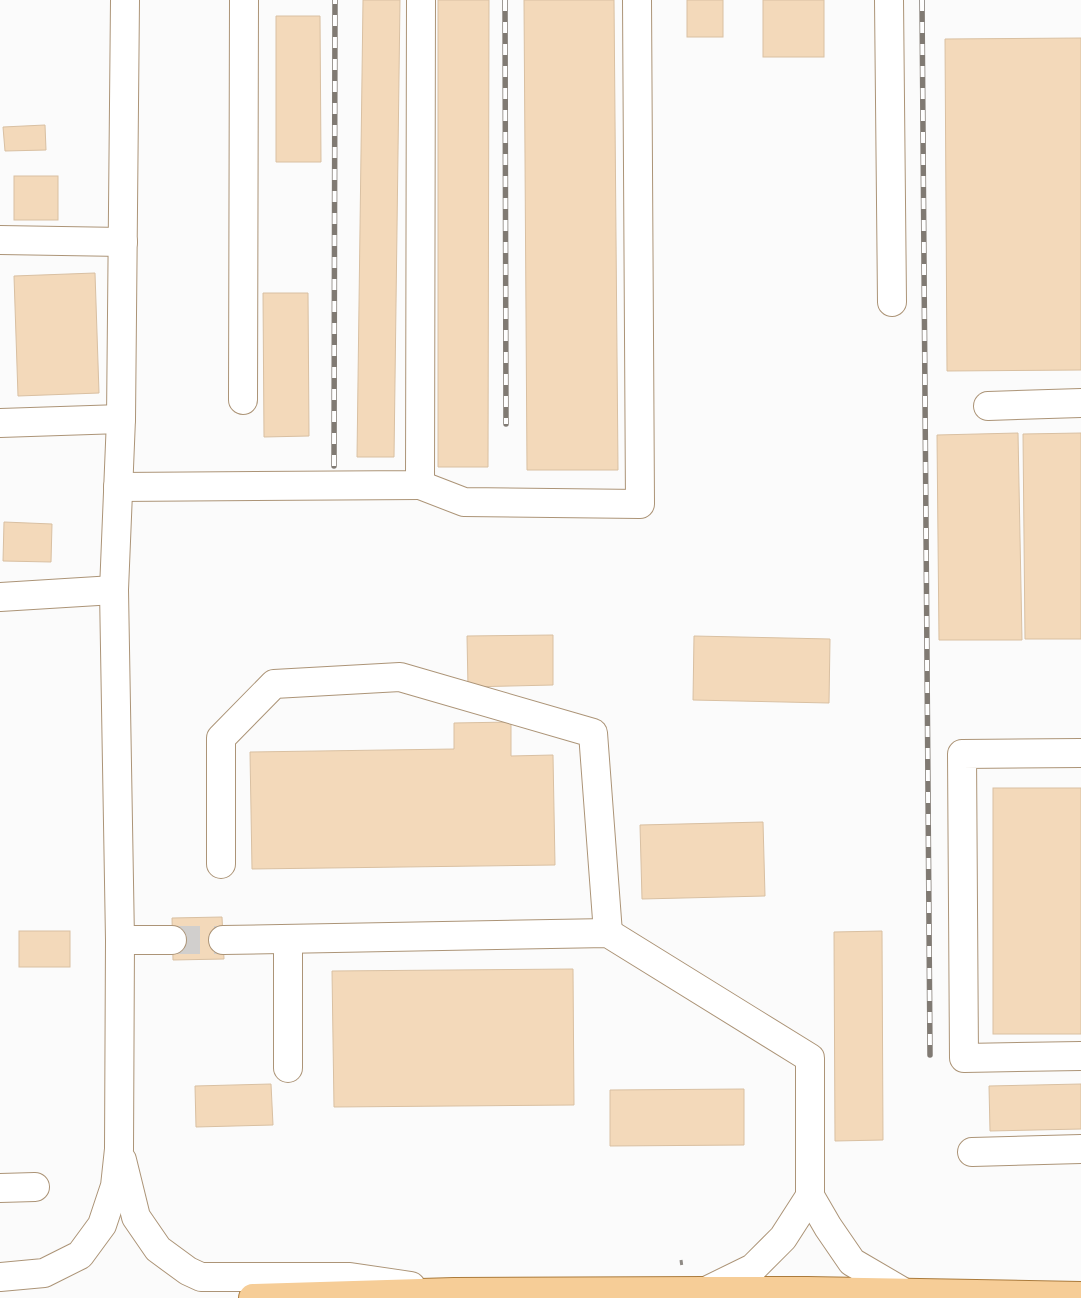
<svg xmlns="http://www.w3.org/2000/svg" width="1081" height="1298" font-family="Montserrat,sans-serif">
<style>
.building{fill:#f3d9ba;stroke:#d9c0a2}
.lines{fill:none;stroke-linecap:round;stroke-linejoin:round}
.minor-tunnel{stroke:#d1cfcd;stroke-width:28;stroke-dasharray:28 14;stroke-linecap:butt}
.minor-casing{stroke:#ac9477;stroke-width:30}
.major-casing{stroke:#ab7b3c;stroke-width:30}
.path{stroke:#8f8a85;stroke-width:3;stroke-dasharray:5 2.5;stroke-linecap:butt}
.minor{stroke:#fff;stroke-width:28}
.major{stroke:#f6cd97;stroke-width:28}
.rail-casing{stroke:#807a73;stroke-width:5.5}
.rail{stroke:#fff;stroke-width:4;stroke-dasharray:11;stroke-linecap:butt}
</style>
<rect width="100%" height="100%" fill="#fbfbfb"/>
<g class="building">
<polygon points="363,0 400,0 394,457 357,457"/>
<polygon points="438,0 489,0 488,467 438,467"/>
<polygon points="524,0 614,0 618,470 527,470"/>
<rect x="687" y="0" width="36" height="37"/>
<rect x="763" y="0" width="61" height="57"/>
<polygon points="276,16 320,16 321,162 276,162"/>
<polygon points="1081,38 1081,370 947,371 945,39"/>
<polygon points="45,125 46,150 5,151 3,127"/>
<rect x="14" y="176" width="44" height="44"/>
<polygon points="95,273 99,393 18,396 14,276"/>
<polygon points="263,293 308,293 309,436 264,437"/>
<polygon points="1018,433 1022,640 939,640 937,435"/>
<polygon points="1081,433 1081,639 1025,639 1023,434"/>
<polygon points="4,522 52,524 51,562 3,561"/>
<polygon points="553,635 553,685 468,687 467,636"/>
<polygon points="694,636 830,639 829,703 693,700"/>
<polygon points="511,722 511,756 553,755 555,865 252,869 250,752 454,749 454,723"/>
<rect x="993" y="788" width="88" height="246"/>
<polygon points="763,822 765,896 642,899 640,825"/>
<polygon points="222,917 224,959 173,960 172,918"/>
<rect x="19" y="931" width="51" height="36"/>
<polygon points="882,931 883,1140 835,1141 834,932"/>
<polygon points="573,969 574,1105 334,1107 332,971"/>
<polygon points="271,1084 273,1125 196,1127 195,1086"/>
<polygon points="1081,1084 1081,1129 990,1131 989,1086"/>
<polygon points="744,1089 744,1145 610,1146 610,1090"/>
</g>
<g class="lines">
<polyline class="minor-tunnel" points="172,940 223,940"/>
<g class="minor-casing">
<g id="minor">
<polyline points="889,0 892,302"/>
<polyline points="0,240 123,242"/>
<polyline points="243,400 244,0"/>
<polyline points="988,406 1081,403"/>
<polyline points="0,423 121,419"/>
<polyline points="420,485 464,502 640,504 637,0"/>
<polyline points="118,487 420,485 421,0"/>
<polyline points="0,597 114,590"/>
<polyline points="1081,753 962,754 964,1058 1081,1056"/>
<polyline points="221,864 221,738 274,684 400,677 593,733 608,933"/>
<polyline points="288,939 288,1068"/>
<polyline points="120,940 172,940"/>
<polyline points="223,940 608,933 810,1058 810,1196 828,1227 852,1262 905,1293"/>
<polyline points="972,1152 1081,1149"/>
<polyline points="122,1160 136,1217 158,1249 188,1271 201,1277 350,1277 411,1286"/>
<polyline points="0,1188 35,1187"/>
<polyline points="0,1277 44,1273 80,1255 102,1225 115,1186 119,1149 120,940 114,590 121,419 125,0"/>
<polyline points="706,1291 753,1268 783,1238 810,1196"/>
</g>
</g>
<g class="major-casing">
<polyline id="major" points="253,1298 454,1292 706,1291 808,1291 1081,1296"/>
</g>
<polyline class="path" points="681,1260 682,1267"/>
<use href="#minor" class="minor"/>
<use href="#major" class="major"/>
<g class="rail-casing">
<g id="rail">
<polyline points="505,0 506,424"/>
<polyline points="922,0 930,1055"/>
<polyline points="334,466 335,0"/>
</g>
</g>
<use href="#rail" class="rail"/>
</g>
</svg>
